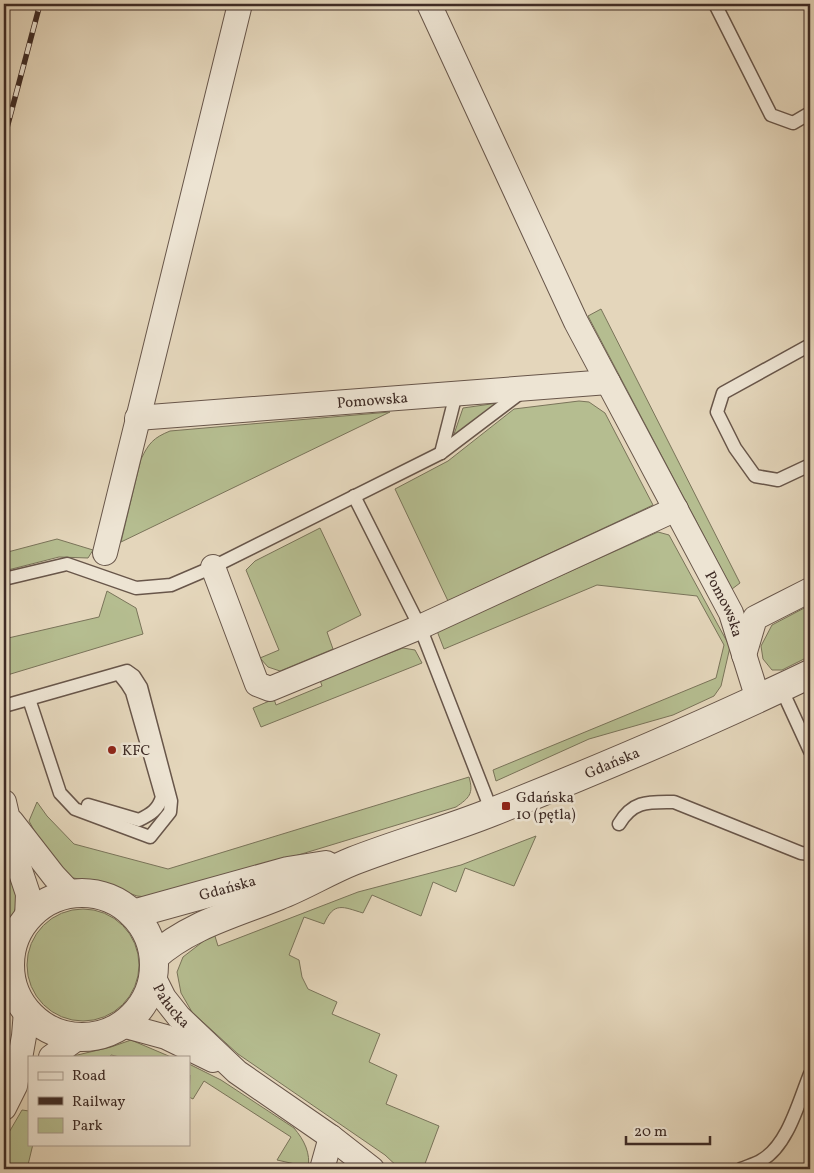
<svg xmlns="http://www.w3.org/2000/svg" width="814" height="1173" font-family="Vollkorn,serif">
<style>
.green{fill:#b5bd90;stroke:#7a745a}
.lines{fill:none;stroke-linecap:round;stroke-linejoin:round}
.service-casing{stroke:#68564a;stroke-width:15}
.minor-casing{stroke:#68564a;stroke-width:26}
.tertiary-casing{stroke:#68564a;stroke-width:30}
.service{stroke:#ede4d3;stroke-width:12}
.minor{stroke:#ede4d3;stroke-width:24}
.tertiary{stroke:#ede4d3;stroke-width:28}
.rail-casing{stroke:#3e2b25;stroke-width:5.5}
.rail{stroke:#ede4d3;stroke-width:4;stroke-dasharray:11;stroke-linecap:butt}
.poi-dot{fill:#8f2418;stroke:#ede4d3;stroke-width:2}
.labels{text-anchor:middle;stroke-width:5;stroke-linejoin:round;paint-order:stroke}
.street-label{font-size:15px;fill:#3e2b25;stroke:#ede4d3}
.poi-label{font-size:15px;fill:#3e2b25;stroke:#ede4d3;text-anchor:start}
</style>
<rect width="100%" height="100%" fill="#e4d6bb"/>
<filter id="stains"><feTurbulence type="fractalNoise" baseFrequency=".004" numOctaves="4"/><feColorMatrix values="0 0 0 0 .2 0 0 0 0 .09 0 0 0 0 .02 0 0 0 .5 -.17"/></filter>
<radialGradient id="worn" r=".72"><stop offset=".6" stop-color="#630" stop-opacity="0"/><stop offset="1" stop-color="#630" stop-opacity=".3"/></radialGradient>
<g class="green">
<polygon points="601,309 740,583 732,589 588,316"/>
<polygon points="579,401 589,402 605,413 653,505 448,601 395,489 448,461 514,409"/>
<polygon points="498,403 452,440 463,408"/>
<path d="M390,412L121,542L141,459C149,443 153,438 170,431Z"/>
<polygon points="320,528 361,615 327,632 333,649 280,671 268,667 260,658 279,650 246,570 255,561"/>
<polygon points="658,532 669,535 730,647 721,686 714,696 673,715 589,739 496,781 493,770 716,678 724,645 697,596 597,585 444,649 437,631"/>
<polygon points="57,539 93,550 88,558 59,557 4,571 4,553"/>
<polygon points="107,591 136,608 143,634 4,676 4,639 99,617"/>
<polygon points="810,605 810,656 782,670 772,670 763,659 761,646 772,625"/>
<polygon points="403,648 415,650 422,663 261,727 253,708 274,699 276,705 322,686 320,680"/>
<path d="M469,777C474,794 469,798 456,807L157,898L137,896L99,882L73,878L47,854L29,821L37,802L47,816L74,844L168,869Z"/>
<path d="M536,836L514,886L465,868L456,892L433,882L421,916L372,895L363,913C343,907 334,901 324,924L304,917L289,955L299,960L302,977L308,989L337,1002L332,1014L380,1034L369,1062L397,1075L386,1104L439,1126L423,1169H400L385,1155L238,1054L192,1012L181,993L177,972L183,957L214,933L218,946L358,892L461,865Z"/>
<path d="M4,857H5C15,886 23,899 8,928L4,929Z"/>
<circle cx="83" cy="965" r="56"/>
<polygon points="131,1040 171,1057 120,1057 111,1055 110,1057 69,1057 111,1047"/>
<path d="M189,1064L221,1080L294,1128C304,1140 311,1153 308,1169H304V1166L277,1160L291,1137L204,1081L193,1099L189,1097L190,1075L189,1074Z"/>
<polygon points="22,1110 29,1111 29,1144 33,1144 27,1169 4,1169 4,1141"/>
</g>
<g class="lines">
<g class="service-casing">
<g id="service">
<polyline points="715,4 771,115 793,123 810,113"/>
<polyline points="810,345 723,393 717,412 735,448 755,476 778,480 810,465"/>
<polyline points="441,453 456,394"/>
<polyline points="354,496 420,627 492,812"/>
<polyline points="4,579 67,564 136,588 171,585 213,567 441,453 523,391"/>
<polyline points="781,688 810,751"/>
<polyline points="4,706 127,671 134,676 141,687 171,801 170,812 150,837 75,809 60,793 29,699"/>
<path d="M88,805L139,820C151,814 158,810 162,797L132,692L127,684L119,674"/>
<path d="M619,824C633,800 649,802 674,802L801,853L810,854"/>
<path d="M741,1169C748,1166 756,1164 762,1160C788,1145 799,1101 810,1074"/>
</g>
</g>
<g class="minor-casing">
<g id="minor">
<path id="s1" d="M429,4L576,322L731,613L758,699"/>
<path id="s2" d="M137,418L608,382"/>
<polyline points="105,553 240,4"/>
<polyline points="213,567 257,684 270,689 420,627 676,509"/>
<polyline points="744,655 755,618 810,590"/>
<polyline points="4,802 19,867 28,894 27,919"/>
<polyline points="12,822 54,876 71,894"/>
<path id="s3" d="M153,976L164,998L179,1017L237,1072L331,1137L372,1169"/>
<polyline points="122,1025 166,1037 213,1060"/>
<polyline points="51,1057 79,1037"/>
<polyline points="4,1108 15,1086 24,1036 26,1011"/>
<polyline points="322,1169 331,1137"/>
</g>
</g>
<g class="tertiary-casing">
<g id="tertiary">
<circle cx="82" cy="965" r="72"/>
<path id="s4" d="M133,914L288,871L326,865"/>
<path id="s5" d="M154,957C187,926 236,913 278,896C304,886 328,871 353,861C399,843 447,830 492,812C600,769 706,724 810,674"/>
</g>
</g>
<use href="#service" class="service"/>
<use href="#minor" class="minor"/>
<use href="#tertiary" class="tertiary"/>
<g class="rail-casing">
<polyline id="rail" points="4,139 40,4"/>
</g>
<use href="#rail" class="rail"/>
</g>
<g class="poi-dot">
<circle cx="112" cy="750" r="5"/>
<rect x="501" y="801" width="10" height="10" rx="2.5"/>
</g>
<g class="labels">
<g class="street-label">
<text dy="5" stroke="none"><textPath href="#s2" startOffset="236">Pomowska</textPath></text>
<text dy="5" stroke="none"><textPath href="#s1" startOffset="669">Pomowska</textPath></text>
<text dy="5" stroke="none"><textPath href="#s5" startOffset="499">Gdańska</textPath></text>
<text dy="5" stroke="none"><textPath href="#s4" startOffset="98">Gdańska</textPath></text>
<text dy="5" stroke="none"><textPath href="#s3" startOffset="35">Pałucka</textPath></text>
</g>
<g class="poi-label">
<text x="122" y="755">KFC</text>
<text x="516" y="802">Gdańska<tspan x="516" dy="17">10 (pętla)</tspan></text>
</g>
</g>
<rect width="814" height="1173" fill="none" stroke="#e4d6bb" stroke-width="20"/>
<rect x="5" y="5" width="804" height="1163" fill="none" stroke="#3e2b25" stroke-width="2.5"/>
<rect x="10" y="10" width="794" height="1153" fill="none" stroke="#3e2b25"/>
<rect x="28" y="1056" width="162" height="90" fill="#ede4d3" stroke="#a79a8d"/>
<rect x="38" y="1072" width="25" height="8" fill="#ede4d3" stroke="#a79a8d"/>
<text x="72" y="1080" font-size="15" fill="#3e2b25">Road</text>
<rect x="38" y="1097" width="25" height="8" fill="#3e2b25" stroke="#a79a8d"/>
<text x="72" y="1106" font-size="15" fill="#3e2b25">Railway</text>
<rect x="38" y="1118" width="25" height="15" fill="#b5bd90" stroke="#a79a8d"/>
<text x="72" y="1130" font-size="15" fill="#3e2b25">Park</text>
<path d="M626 1136v8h84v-8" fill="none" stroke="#3e2b25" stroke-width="2.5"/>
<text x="634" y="1136" font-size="15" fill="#3e2b25" stroke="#ede4d3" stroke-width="4" paint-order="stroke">20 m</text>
<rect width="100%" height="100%" filter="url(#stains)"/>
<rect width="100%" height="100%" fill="url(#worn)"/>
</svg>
